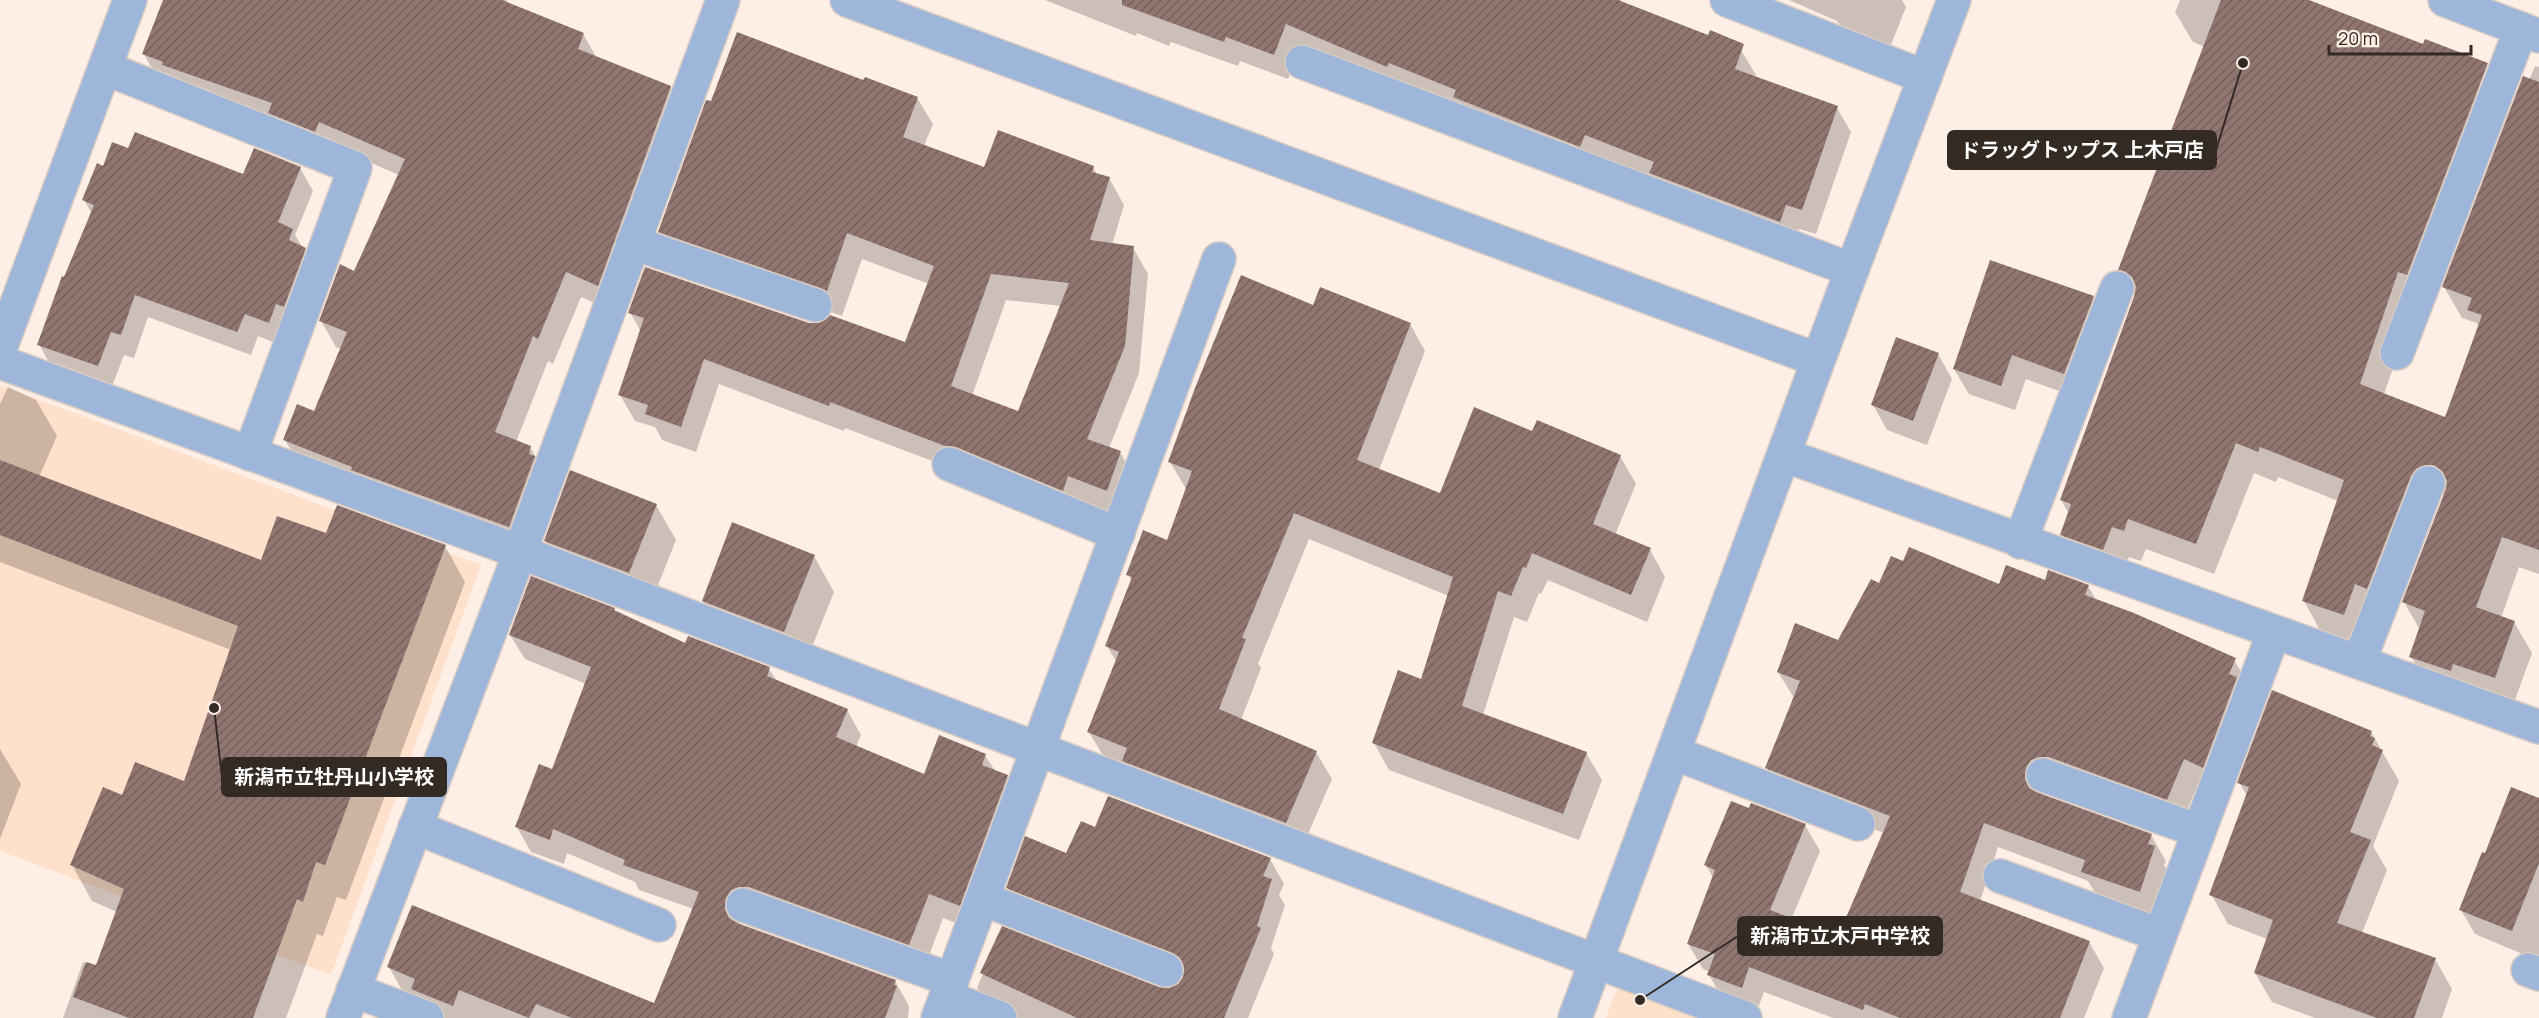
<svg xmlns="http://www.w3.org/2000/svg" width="2539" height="1018" font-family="Manrope,'Noto Sans JP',sans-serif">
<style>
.built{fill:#ffe0cb}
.shadow{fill:#0003;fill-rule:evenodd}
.building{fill:url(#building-hatch);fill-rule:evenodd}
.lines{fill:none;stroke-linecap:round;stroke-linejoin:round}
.minor-casing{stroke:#d9ccc3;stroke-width:36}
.tertiary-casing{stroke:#d9ccc3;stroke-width:36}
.minor{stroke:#9eb6d9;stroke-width:33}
.tertiary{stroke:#9eb6d9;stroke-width:33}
.leader{fill:none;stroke:#332a24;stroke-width:2}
.callout-dot{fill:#332a24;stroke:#feefe6;stroke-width:2}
.callout{fill:#332a24;stroke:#332a24;stroke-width:2}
.callout-label{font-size:20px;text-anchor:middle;font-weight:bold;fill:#fff}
</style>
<defs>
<pattern id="building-hatch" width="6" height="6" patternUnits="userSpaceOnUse" patternTransform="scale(1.5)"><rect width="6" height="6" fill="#907570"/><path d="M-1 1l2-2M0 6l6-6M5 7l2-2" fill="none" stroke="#76605c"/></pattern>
</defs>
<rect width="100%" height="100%" fill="#feefe6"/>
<g class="built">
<polygon points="0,385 481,565 331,975 0,851"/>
<polygon points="1620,981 1715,1018 1606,1018"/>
</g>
<g class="shadow">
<polygon points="165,0 506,0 509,4 583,34 597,58 670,87 685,113 613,311 581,297 553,364 548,361 516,442 530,447 545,473 524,552 300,466 285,440 315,413 341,349 336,347 321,321 355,273 399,175 334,147 158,80 144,54"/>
<polygon points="1045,0 1620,0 1629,6 1741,50 1756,75 1754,78 1837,108 1851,132 1816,234 1799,229 1794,246 1300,48 1288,79 1240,61 1238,66 1171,42 1169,46 1137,33 1136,36"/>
<polygon points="1789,0 1902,0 1906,7 1889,50 1843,29 1837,21"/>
<polygon points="2180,0 2304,0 2426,199 2483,80 2499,109 2416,302 2384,394 2446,419 2479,327 2477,323 2462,318 2444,287 2535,66 2539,67 2539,574 2519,567 2501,618 2514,622 2532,653 2512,708 2428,687 2411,656 2420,630 2404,602 2445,495 2433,499 2361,645 2321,632 2304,601 2338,501 2278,477 2276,482 2254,473 2214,574 2146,549 2141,561 2129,557 2120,580 2080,565 2062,534 2069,514 2061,500 2135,297 2120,270 2205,47 2193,42 2175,12"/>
<path d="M864,82L917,98L933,124L924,146L985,168L1093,167L1097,175L1109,178L1124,205L1112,245L1133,248L1148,274L1139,373L1109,448L1120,452L1135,479L1121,516L1083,502L1078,516L845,428L844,431L719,384L696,452L662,440L655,427L635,421L620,395L641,332L630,312L809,324L906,344L929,284L862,259L842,316L675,258L659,231ZM1006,300L1061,306L1018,413L972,396Z"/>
<polygon points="129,150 244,176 300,168 313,191 295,235 318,272 282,346 258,336 251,355 148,317 134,358 124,355 111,389 52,368 39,344 92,214 84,200 104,168"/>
<polygon points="2093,298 2107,323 2078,398 2026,379 2015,410 1969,394 1954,369"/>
<polygon points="1313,307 1410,324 1425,351 1379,470 1441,495 1533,433 1620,456 1636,484 1615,535 1650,550 1665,577 1647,622 1548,580 1541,594 1539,593 1527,622 1514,617 1483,715 1586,753 1602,780 1579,840 1389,770 1374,743 1422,681 1449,596 1309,539 1258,664 1261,668 1241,720 1316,752 1332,779 1301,850 1105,759 1089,732 1117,663 1107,646 1132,581 1128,575 1168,542 1186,489 1170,462"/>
<polygon points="1938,354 1952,379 1927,445 1887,430 1873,405"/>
<polygon points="8,387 36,400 57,436 39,477 262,562 327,535 445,546 465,582 346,900 337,897 323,936 317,934 286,1018 63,1018 83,962 97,967 117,912 92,901 72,865 123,797 184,783 231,650 0,562 0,404"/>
<polygon points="656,505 676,540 649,608 566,576 546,541"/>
<polygon points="814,556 834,592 804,667 724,636 703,601"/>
<polygon points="2045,582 2088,586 2097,601 2234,660 2249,685 2218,792 2198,784 2181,824 2046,786 2039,795 2151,835 2166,861 2164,865 2169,873 2154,917 2098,898 2088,881 1998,847 1980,901 2089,942 2104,968 2084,1018 1833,1018 1764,992 1756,1013 1724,1001 1709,975 1710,972 1703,969 1688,944 1713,878 1706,865 1805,825 1820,851 1791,920 1839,938 1884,833 1781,793 1767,768 1794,698 1778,672 1839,642 1880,585 2000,586"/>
<polygon points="614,609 616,613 686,645 769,669 777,681 847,710 861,735 856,747 925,776 985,755 995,771 1007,776 1021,801 974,930 943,918 924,969 745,915 738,925 895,981 909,1006 908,1018 430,1018 403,992 389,967 655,1004 694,909 639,890 635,882 567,853 564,864 531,852 517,827 553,771 586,684 525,659 510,635"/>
<polygon points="2371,732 2399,781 2373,846 2387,870 2362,933 2435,959 2452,989 2442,1018 2315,1018 2272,1002 2255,973 2267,939 2228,924 2211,894 2247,796 2239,782"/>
<polygon points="0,749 21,784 0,839"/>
<polygon points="2539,799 2539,961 2475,934 2461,910 2486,855"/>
<polygon points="1096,829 1270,859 1284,884 1279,895 1285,905 1271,948 1274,954 1248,1018 1004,1018 992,1013 977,988 1002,928 1159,989 1170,990 1179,985 1185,976 1022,912 1008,888 1067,855"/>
</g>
<g class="building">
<polygon points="163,0 502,0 584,33 578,49 671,86 598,286 566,272 538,339 533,336 495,432 531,446 529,454 535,456 509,527 351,470 352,467 283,440 297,404 314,411 347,332 319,321 340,264 354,271 405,159 319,122 315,132 268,113 272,103 162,65 163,62 142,54"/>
<polygon points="1122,0 1618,0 1708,35 1710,30 1744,44 1735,69 1838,106 1802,210 1786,205 1780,222 1649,173 1654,162 1585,135 1580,147 1453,97 1456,90 1389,63 1387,67 1286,24 1274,55 1226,37 1224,42 1122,5"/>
<polygon points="2221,0 2309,0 2423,44 2425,39 2488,63 2407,275 2398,272 2360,384 2445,417 2482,315 2467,310 2472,298 2442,287 2523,76 2539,82 2539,550 2502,537 2476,607 2515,621 2495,678 2453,664 2451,671 2409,657 2425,611 2402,602 2446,489 2447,481 2443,472 2434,465 2425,465 2416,469 2411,476 2367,589 2355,584 2344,615 2302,601 2344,480 2260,447 2258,452 2236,443 2196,544 2128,519 2124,531 2112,527 2103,550 2060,535 2071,504 2060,500 2135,294 2136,286 2132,277 2124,271 2118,270"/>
<path d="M737,32L863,80L865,77L918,97L903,137L984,167L998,130L1094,166L1092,172L1110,177L1090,240L1134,246L1125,346L1087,439L1121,451L1107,491L1068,476L1063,491L956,447L945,446L830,402L829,406L704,359L681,427L645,414L648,405L618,395L644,318L628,313L645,267L809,323H819L830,315L905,342L934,266L847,233L827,291L658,232L706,100L711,101ZM991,274L1069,283L1018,411L951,386Z"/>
<polygon points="135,132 243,174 254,148 301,167 278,222 293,229 289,240 306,248 284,307 276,304 269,323 245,314 237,332 135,295 121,335 111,332 98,366 37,345 62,276 64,277 94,205 82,200 97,163 103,166 112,142 128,148"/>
<polygon points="1990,260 2094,296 2064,374 2012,355 2001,386 1953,369"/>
<polygon points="1241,275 1313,305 1320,287 1411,323 1357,460 1440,493 1474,407 1532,431 1537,420 1621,455 1593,524 1651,548 1631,595 1532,553 1526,568 1523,567 1511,596 1498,591 1462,706 1587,752 1563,814 1372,743 1398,670 1421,679 1453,577 1294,513 1242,638 1246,639 1219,709 1317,751 1286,823 1122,761 1127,748 1087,732 1119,652 1105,646 1132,577 1126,575 1143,530 1167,540 1192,471 1168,462 1195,388"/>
<polygon points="1896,337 1939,353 1913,421 1871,405"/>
<polygon points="0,460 261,560 277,516 326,533 337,505 446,545 325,865 316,862 303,902 297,899 253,1018 129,1018 73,997 86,962 96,965 124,889 70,865 103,787 122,795 135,762 184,781 238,626 0,535"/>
<polygon points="570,470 657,504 629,573 544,541"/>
<polygon points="732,522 815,555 784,632 702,601"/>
<polygon points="1909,547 1999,584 2006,565 2045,580 2048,570 2089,585 2085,595 2134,613 2236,658 2229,674 2237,677 2203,768 2184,759 2167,800 2049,757 2039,757 2031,760 2026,768 2025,779 2029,788 2036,792 2152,834 2148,844 2155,846 2140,892 2081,872 2085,860 1984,823 1960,892 2090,941 2060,1018 1900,1018 1865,1004 1863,1010 1749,967 1742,988 1707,975 1715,954 1687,944 1715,870 1704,865 1731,801 1749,808 1751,803 1806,824 1770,910 1838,936 1890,816 1765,768 1800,681 1777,672 1795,623 1838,640 1871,579 1879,583 1891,556 1903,561"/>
<polygon points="531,576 615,608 614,610 685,643 688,636 770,667 767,676 848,709 836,737 924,774 939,735 986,754 982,765 1008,775 960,906 929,894 909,945 749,887 739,887 731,890 726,898 725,909 729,918 737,923 896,980 894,985 897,986 885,1018 572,1018 536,1004 529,1018 459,990 453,1006 411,989 415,979 387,967 412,905 654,1003 699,892 623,865 625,860 553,829 550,840 515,827 539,764 552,769 591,667 509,635"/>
<polygon points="2272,690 2372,731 2370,736 2375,738 2372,745 2383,750 2350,832 2371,840 2337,923 2436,958 2414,1018 2377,1018 2254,973 2273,920 2209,895 2249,787 2237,783"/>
<polygon points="2511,787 2539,798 2539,863 2512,931 2459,910 2482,852 2485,853"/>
<polygon points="1108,796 1271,858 1263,876 1272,879 1257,926 1261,928 1224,1018 1077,1018 980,973 1002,926 1159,987 1169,988 1178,984 1183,977 1184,967 1180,958 1173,953 1006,888 1025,836 1066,853 1081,821 1095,827"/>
</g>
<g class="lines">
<g class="minor-casing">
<g id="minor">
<polyline points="1727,0 1925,77"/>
<polyline points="2445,0 2539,36"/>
<polyline points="1302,62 1852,270"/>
<polyline points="105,68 355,168 250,454"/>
<polyline points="633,243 815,305"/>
<polyline points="0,349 130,0"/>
<polyline points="2397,353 2521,29"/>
<polyline points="0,362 520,552 1745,1018"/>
<polyline points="1784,455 2539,727"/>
<polyline points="949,464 1118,534"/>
<polyline points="2020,542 2117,288"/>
<polyline points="2359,662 2428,483"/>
<polyline points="1674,753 1858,824"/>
<polyline points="2043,775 2199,831"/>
<polyline points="415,827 659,925"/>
<polyline points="2000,876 2160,935"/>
<polyline points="983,899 1166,970"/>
<polyline points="743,905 952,980"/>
<polyline points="2528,970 2539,974"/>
<polyline points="353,990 427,1018"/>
<polyline points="946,997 1000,1018"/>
<polyline points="343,1018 513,571 723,0"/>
<polyline points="938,1018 1219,259"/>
<polyline points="2129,1018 2274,632"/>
</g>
</g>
<g class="tertiary-casing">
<g id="tertiary">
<polyline points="847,0 1818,360"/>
<polyline points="1575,1018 1844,291 1954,0"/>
</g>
</g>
<use href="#minor" class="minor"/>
<use href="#tertiary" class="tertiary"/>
</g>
<path class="leader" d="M2243 63L2216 150M214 708L222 777M1640 1000L1738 936"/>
<g class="callout-dot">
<circle cx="2243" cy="63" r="6"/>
<circle cx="214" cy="708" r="6"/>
<circle cx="1640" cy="1000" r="6"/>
</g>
<g class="callout">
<rect x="1948" y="131" width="268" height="38" rx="6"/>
<rect x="222" y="758" width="224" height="38" rx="6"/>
<rect x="1738" y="917" width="204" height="38" rx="6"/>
</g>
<g class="callout-label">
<text x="2082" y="157">ドラッグトップス 上木戸店</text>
<text x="334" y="784">新潟市立牡丹山小学校</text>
<text x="1840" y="943">新潟市立木戸中学校</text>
</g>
<path d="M2329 45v9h142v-9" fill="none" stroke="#332a24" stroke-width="3"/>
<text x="2338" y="45" font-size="18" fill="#332a24" stroke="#feefe6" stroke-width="4.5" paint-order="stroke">20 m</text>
</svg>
